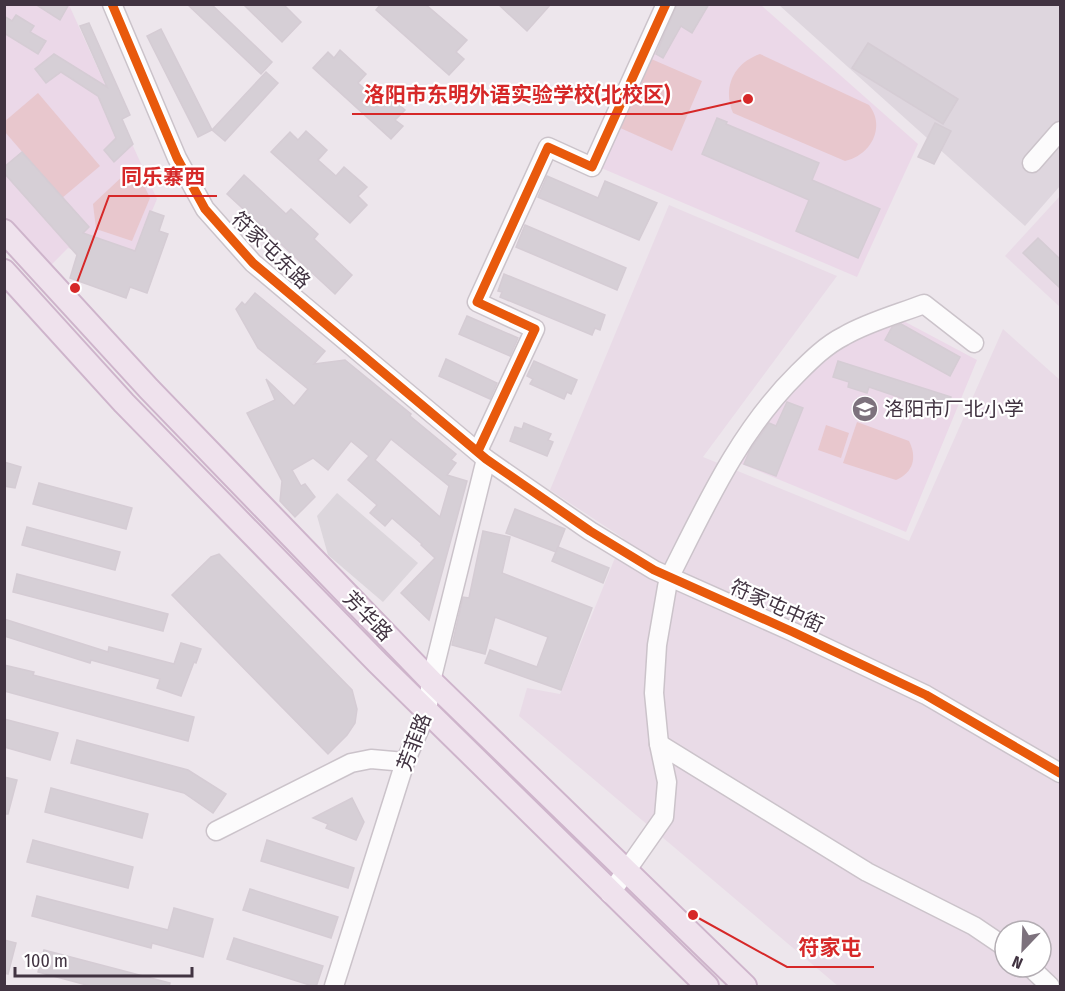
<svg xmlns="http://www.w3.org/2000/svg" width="1065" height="991" font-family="'Fira Sans Condensed','Noto Sans SC',sans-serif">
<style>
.residential{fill:#e9dbe7;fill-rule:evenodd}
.industrial{fill:#ded6de}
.education{fill:#ebd8e8}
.green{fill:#e8c7cd}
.parking{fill:#dcd6dc}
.building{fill:#d6cfd6;stroke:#d5ccd4;stroke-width:1.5;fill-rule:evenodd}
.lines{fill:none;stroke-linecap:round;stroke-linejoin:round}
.minor-casing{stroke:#cbc3ca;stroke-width:21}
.major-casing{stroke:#ceb4cb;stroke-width:26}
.minor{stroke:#fcfbfc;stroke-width:18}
.major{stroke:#efe2ed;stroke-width:22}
.cycleway-casing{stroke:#fff;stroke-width:13}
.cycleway{stroke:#e8590c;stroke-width:9}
.labels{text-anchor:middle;stroke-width:4.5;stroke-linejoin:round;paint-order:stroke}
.street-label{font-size:20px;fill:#413341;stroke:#fff}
.poi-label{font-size:20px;fill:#413341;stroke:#fff;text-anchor:start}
.leader{fill:none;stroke:#d62828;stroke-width:2}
.callout-dot{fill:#d62828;stroke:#fff;stroke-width:2}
.callout-label{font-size:21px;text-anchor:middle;font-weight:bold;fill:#d62828;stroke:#fff;stroke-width:4.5;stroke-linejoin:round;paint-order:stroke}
</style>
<rect width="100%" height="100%" fill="#ede6ec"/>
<g class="residential">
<polygon points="1060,196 1060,307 1005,256"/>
<path d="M669,205L837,276L703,457L909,541L1003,329L1060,380V986H838L519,716L527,688L560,694L623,538L550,490ZM1005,931H1041V967H1005Z"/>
</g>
<polygon class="industrial" points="779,5 1060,5 1060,186 1025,226"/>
<g class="education">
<polygon points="4,5 69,5 157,199 135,251 113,268 68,248 48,268 5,218"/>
<polygon points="672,5 761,5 918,144 857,277 599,167"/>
<polygon points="896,317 977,360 906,532 727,458 830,348"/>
</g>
<g class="green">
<path d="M760,54L869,105C886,127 871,155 845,161L733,113C722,87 734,63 760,54Z"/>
<polygon points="649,58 702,81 672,151 618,127"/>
<polygon points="38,93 100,166 62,198 5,132 4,122"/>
<polygon points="126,173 139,175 150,198 132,241 96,229 93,204"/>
<path d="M857,422L909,441C917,457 914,472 896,480L843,463Z"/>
<polygon points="826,425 849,433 841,458 818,450"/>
</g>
<polygon class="parking" points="337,493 418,563 383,602 328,555 317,516"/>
<g class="building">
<polygon points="35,4 69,4 60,20"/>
<polygon points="187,4 211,4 272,62 261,74"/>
<polygon points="243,4 283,4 301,22 282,42"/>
<polygon points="381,4 425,4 467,40 456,52 464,59 449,75 376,10"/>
<polygon points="498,4 551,4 527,31"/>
<polygon points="677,4 709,4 692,33 681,26 663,58 656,54"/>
<polygon points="16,15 34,26 30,32 46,41 38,54 4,33 4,16 12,21"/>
<polygon points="89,23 130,115 122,119 133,144 114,162 104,150 116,138 98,96 61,72 46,83 35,69 54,54 107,87 80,26"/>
<polygon points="161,29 212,130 198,137 147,36"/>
<polygon points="868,43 958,99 943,124 852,68"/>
<polygon points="340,50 366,74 358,83 376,100 384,91 405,110 395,120 403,126 391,139 313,68 328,52 334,58"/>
<polygon points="266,72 278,83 225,141 212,130"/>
<polygon points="717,118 727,122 726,124 819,163 812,180 880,209 858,258 796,231 809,200 702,154"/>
<polygon points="935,123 951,131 934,164 918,157"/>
<polygon points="306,131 327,150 318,160 336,176 344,167 367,187 358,196 367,205 350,223 271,152 290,132 298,140"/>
<polygon points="22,152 89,227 83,233 135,251 150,211 164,216 159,231 168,234 147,293 130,287 126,298 70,278 77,255 4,173 4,167"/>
<polygon points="244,175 286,214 291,209 318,234 314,239 352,275 335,294 227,194"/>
<polygon points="547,176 598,198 605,181 657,203 639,240 538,197"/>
<polygon points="525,225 626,268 617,290 516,247"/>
<polygon points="1038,238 1060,259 1060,288 1023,253"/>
<polygon points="504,274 605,315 600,330 595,328 592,335 500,297 502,292 498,291"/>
<path d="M255,293L325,351L314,364L345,360L411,414L410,416L456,454L451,460L456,463L447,475L467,481L429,620L401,593L435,558L421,545L422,544L392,518L385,526L370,513L377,505L348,480L369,456L351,441L328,470L313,458L292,470L301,486L305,484L315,497L295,517L280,501L282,481L247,413L275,400L266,379L294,406L308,389L258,348L236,309L242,302L245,305ZM391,439L449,486L440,517L375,460Z"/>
<polygon points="467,316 518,338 510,356 459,334"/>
<polygon points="901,324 960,357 950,376 885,340 892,327"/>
<polygon points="446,359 497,383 490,399 439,376"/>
<polygon points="534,361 577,380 571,394 567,392 564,399 530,384 533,379 527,376"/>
<polygon points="838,361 951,397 946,413 869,387 867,393 848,387 849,382 833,377"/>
<polygon points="787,402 803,408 776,476 744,464 750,450 769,423 776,426"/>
<polygon points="524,423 551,434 548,440 553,442 547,456 510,441 515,427 522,429"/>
<polygon points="4,462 21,467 15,488 4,486"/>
<polygon points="39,483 132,508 126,529 33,504"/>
<polygon points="515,509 565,529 556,552 506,533"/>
<polygon points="27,527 120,552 115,570 22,545"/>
<polygon points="483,531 510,537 502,573 592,608 561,690 485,663 490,650 537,667 548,637 495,617 485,654 452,645 463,597 469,598"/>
<polygon points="558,547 609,568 603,583 552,561"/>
<polygon points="219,554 352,690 357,709 355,723 347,735 328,754 172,595 211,557"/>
<polygon points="17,574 168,614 163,631 13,592"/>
<polygon points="4,619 108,652 109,647 174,664 181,643 201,649 196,663 194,662 181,696 157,688 160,679 91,660 90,663 4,636"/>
<polygon points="4,665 34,672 33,675 194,717 188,741 4,691"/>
<polygon points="4,719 58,733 50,760 4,747"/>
<polygon points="77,740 188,770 226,794 213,813 184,793 71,763"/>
<polygon points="4,777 17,780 8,814 4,814"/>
<polygon points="51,788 148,814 142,838 45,812"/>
<polygon points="352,798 364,822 356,840 326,828 328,824 313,818"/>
<polygon points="33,840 133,867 128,888 27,862"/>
<polygon points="267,840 354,868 348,888 261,861"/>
<polygon points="250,889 338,917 331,938 243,910"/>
<polygon points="37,896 168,930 174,908 213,919 203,957 152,943 151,948 32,916"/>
<polygon points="234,938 323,966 316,987 227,959"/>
<polygon points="4,940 16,943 8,974 4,973"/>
<polygon points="44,950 170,983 169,987 94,987 38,972"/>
</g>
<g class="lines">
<g class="minor-casing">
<g id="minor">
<polyline points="112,4 177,158 205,209 253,263 486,459 590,531 654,570 793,632 926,695 1060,773"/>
<polyline points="1032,163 1060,131"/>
<polyline points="478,451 535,329 477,302 548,147 592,167 666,4"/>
<polyline points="659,744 867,872 974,926 1005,947"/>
<polyline points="216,831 351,763 371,759 405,762"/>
<path d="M610,894L664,817L667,782L659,744L654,693L657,645L667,587L669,578C706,505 739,431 798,373C811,360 826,345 844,336C868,322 898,314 924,304L974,343"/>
<polyline points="1030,967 1050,986"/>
<polyline points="334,986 405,762 427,712 431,681 486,459"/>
</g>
</g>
<g class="major-casing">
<g id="major">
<polyline points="4,231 149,389 431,681 745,986"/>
<polyline points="4,271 124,403 378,663 707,986"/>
</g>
</g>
<use href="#minor" class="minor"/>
<use href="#major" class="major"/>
<g class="cycleway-casing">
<g id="cycleway">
<polyline points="112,4 177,158 205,209 253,263 486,459 590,531 654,570 793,632 926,695 1060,773"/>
<polyline points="478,451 535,329 477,302 548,147 592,167 666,4"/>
</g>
</g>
<use href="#cycleway" class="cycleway"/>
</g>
<defs>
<g id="school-disc" transform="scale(1.35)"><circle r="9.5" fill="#7d727d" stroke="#fff"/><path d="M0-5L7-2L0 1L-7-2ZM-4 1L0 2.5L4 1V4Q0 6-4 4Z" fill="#fff"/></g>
</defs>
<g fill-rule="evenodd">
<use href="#school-disc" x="865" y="409"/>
</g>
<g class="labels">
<g class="street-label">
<text transform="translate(271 250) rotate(44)" y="7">符家屯东路</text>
<text transform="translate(777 606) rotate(24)" y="7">符家屯中街</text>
<text transform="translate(368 616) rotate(46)" y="7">芳华路</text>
<text transform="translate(414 742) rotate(-69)" y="7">芳菲路</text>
</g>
<g class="poi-label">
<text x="884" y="416">洛阳市厂北小学</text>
</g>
</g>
<path class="leader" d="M748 99L682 114H352M75 288L109 196H217M693 915L787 967H874"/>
<g class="callout-dot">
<circle cx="748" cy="99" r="6"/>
<circle cx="75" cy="288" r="6"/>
<circle cx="693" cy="915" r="6"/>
</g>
<g class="callout-label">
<text x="517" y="102">洛阳市东明外语实验学校(北校区)</text>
<text x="163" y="184">同乐寨西</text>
<text x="830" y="955">符家屯</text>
</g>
<rect width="1065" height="991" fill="none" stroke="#413341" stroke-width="12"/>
<g transform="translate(1023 949) rotate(203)"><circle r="28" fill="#ffffff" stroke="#b3adb3" stroke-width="1.5"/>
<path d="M0-4.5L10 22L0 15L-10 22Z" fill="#7d727d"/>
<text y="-9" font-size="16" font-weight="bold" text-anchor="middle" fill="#413341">N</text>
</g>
<path d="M15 967v9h177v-9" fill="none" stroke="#413341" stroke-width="3"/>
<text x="24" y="967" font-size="18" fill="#413341" stroke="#ffffff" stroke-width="4.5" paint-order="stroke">100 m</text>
</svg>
